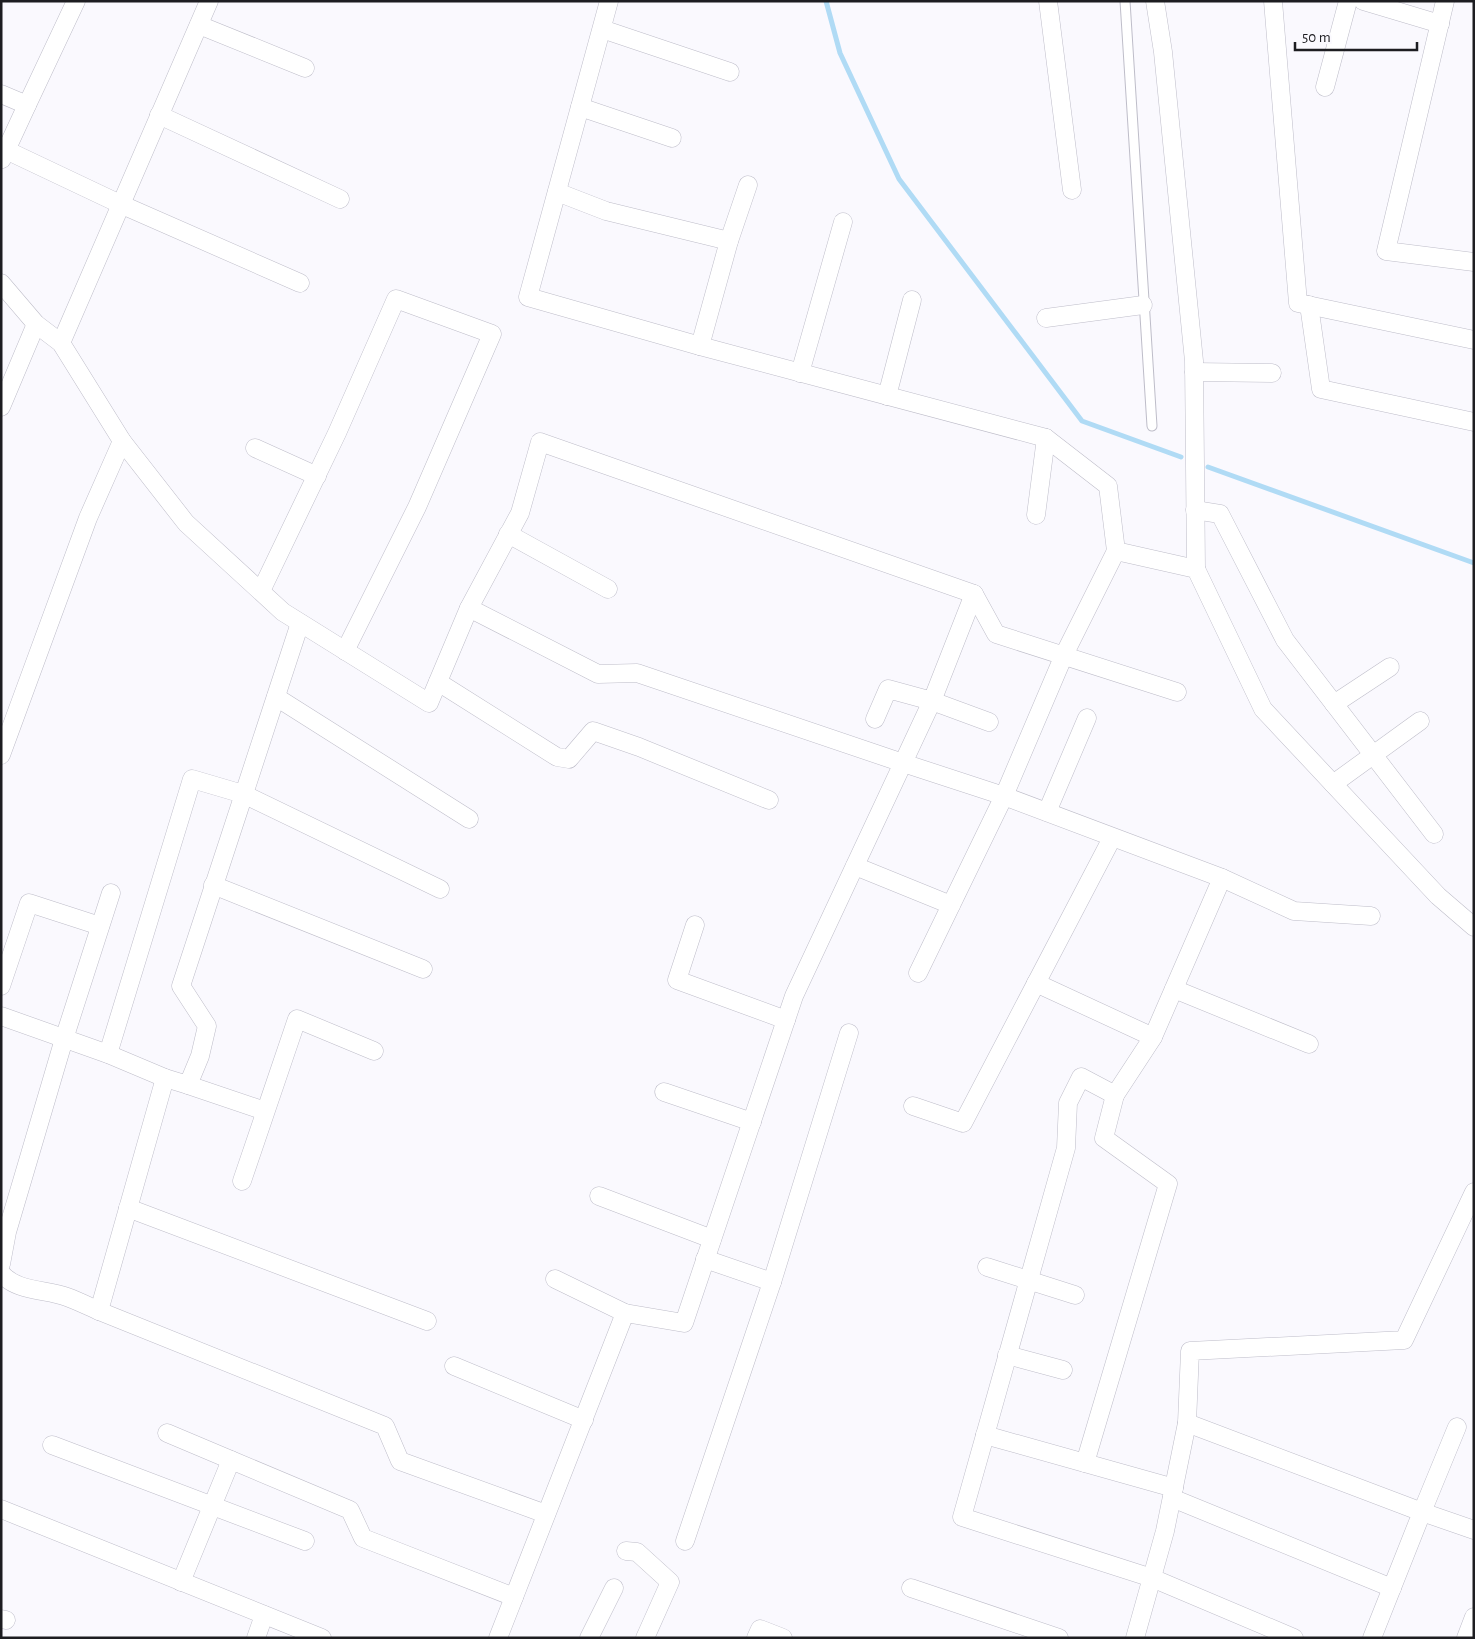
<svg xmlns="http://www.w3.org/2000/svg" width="1475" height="1639" font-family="'Alegreya Sans',sans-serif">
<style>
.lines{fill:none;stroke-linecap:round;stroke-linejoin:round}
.stream{stroke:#b0dbf5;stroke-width:5}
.lane-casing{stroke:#bebdc9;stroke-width:11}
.street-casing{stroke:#bebdc9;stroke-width:19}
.lane{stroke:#fff;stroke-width:9}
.street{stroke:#fff;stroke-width:18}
</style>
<rect width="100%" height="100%" fill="#faf9fe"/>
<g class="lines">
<g class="stream">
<polyline points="826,1 840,53 899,179 1082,421 1181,457"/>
<polyline points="1208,467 1474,563"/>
</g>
<g class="lane-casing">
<polyline id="lane" points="1125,1 1152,426"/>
</g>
<g class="street-casing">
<g id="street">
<polyline points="609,1 528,297 700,346 1046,438 1108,486 1116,551"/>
<polyline points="1048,1 1072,190"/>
<polyline points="1155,1 1163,52 1194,361 1196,569"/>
<polyline points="1273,1 1298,303 1474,340"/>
<polyline points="1363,1 1440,24"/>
<polyline points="1445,1 1386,251 1474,262"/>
<polyline points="199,25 305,68"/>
<polyline points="602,29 730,72"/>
<polyline points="1325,87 1348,1"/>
<polyline points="1,94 27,105 76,1"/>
<polyline points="580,107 672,138"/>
<polyline points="159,115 340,199"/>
<polyline points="6,150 120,204 300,283"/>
<polyline points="2,159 27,105"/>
<polyline points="557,192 606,211 729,241"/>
<polyline points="1,283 36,324 61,343 122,441 186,523 283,612 429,703 469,608 598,674 637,673 903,763 932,701 989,722"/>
<polyline points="1309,305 1321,389 1474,422"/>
<polyline points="1046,318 1143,305"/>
<polyline points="61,343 209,1"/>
<polyline points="700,346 729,241 748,185"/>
<polyline points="1194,372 1272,373"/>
<polyline points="800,373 843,222"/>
<polyline points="887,396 912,300"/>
<polyline points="1,407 36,324"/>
<polyline points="255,448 317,476"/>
<polyline points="1195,510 1220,514 1285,640 1434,834"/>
<polyline points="1036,515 1046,438"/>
<polyline points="508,534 608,589"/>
<polyline points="261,591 337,433 396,299 492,334 417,507 345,651"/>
<polyline points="974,594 996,634 1177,692"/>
<polyline points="469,608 520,513 540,442 974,594 932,701 888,689 875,719"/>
<polyline points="438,682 557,757 569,759 593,731 639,747 769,800"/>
<polyline points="276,697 469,819"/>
<polyline points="1334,704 1390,667"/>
<polyline points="1,755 88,518 122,441"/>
<polyline points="1333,784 1420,721"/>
<polyline points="1047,812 1087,718"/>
<polyline points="855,866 951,905"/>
<polyline points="1222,878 1153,1037 1115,1095 1081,1077 1068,1103 1066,1148 962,1517 1152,1578 1294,1638"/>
<polyline points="213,885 423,969"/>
<polyline points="695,925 677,980 786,1020"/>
<polyline points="918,973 1004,796 1222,878 1294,911 1371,916"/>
<polyline points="1036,983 1153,1037"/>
<polyline points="1,986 29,903 100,926"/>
<polyline points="1174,989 1309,1044"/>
<polyline points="1,1016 108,1054 165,1078 99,1311 385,1426 400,1461 546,1514"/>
<polyline points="108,1054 192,779 243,794 440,889"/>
<polyline points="165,1078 188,1085 200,1056 207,1026 181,986 300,623"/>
<polyline points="188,1085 265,1111"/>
<polyline points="664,1092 752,1122"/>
<polyline points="913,1106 963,1123 1112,838"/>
<polyline points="242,1181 297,1019 374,1051"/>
<polyline points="599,1196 712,1239"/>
<polyline points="128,1208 427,1321"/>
<polyline points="705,1259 772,1282 849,1033"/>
<polyline points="1,1264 7,1232 64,1039 111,893"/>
<polyline points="987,1267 1075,1295"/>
<path d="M1,1273C16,1292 46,1289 67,1297C78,1301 88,1306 99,1311"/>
<polyline points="555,1279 625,1313"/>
<polyline points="1007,1355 1063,1370"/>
<polyline points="454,1366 584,1420"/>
<polyline points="1187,1423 1422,1512 1372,1638"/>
<polyline points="1457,1427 1422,1512 1474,1530"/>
<polyline points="167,1433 231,1460"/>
<polyline points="985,1435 1174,1488"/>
<polyline points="52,1445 305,1541"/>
<polyline points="1085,1463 1168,1184 1104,1138 1115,1095"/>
<polyline points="1172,1498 1392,1588"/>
<polyline points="1,1509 322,1638"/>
<polyline points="685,1541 772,1282"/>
<polyline points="626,1551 637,1552 670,1582 645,1638"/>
<polyline points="181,1582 231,1460 350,1510 363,1538 514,1597"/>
<polyline points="911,1588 1059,1638"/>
<polyline points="1,1619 6,1620"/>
<polyline points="256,1638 264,1615"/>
<polyline points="498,1638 625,1313 684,1323 794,996 903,763 1004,796 1064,655 1116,551 1196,569 1263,709 1438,896 1474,927"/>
<polyline points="589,1638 614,1588"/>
<polyline points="756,1638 760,1629 783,1638"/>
<polyline points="1135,1638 1165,1531 1187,1423 1190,1351 1404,1340 1474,1192"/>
<polyline points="1466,1638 1474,1617"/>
</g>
</g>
<use href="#lane" class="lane"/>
<use href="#street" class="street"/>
</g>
<rect width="1475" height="1639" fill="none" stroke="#1d1d21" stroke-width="5"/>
<path d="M1295 42v8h122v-8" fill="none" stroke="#1d1d21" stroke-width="2.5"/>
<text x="1302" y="42" font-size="15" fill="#1d1d21" stroke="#faf9fe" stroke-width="4" paint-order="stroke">50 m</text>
</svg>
